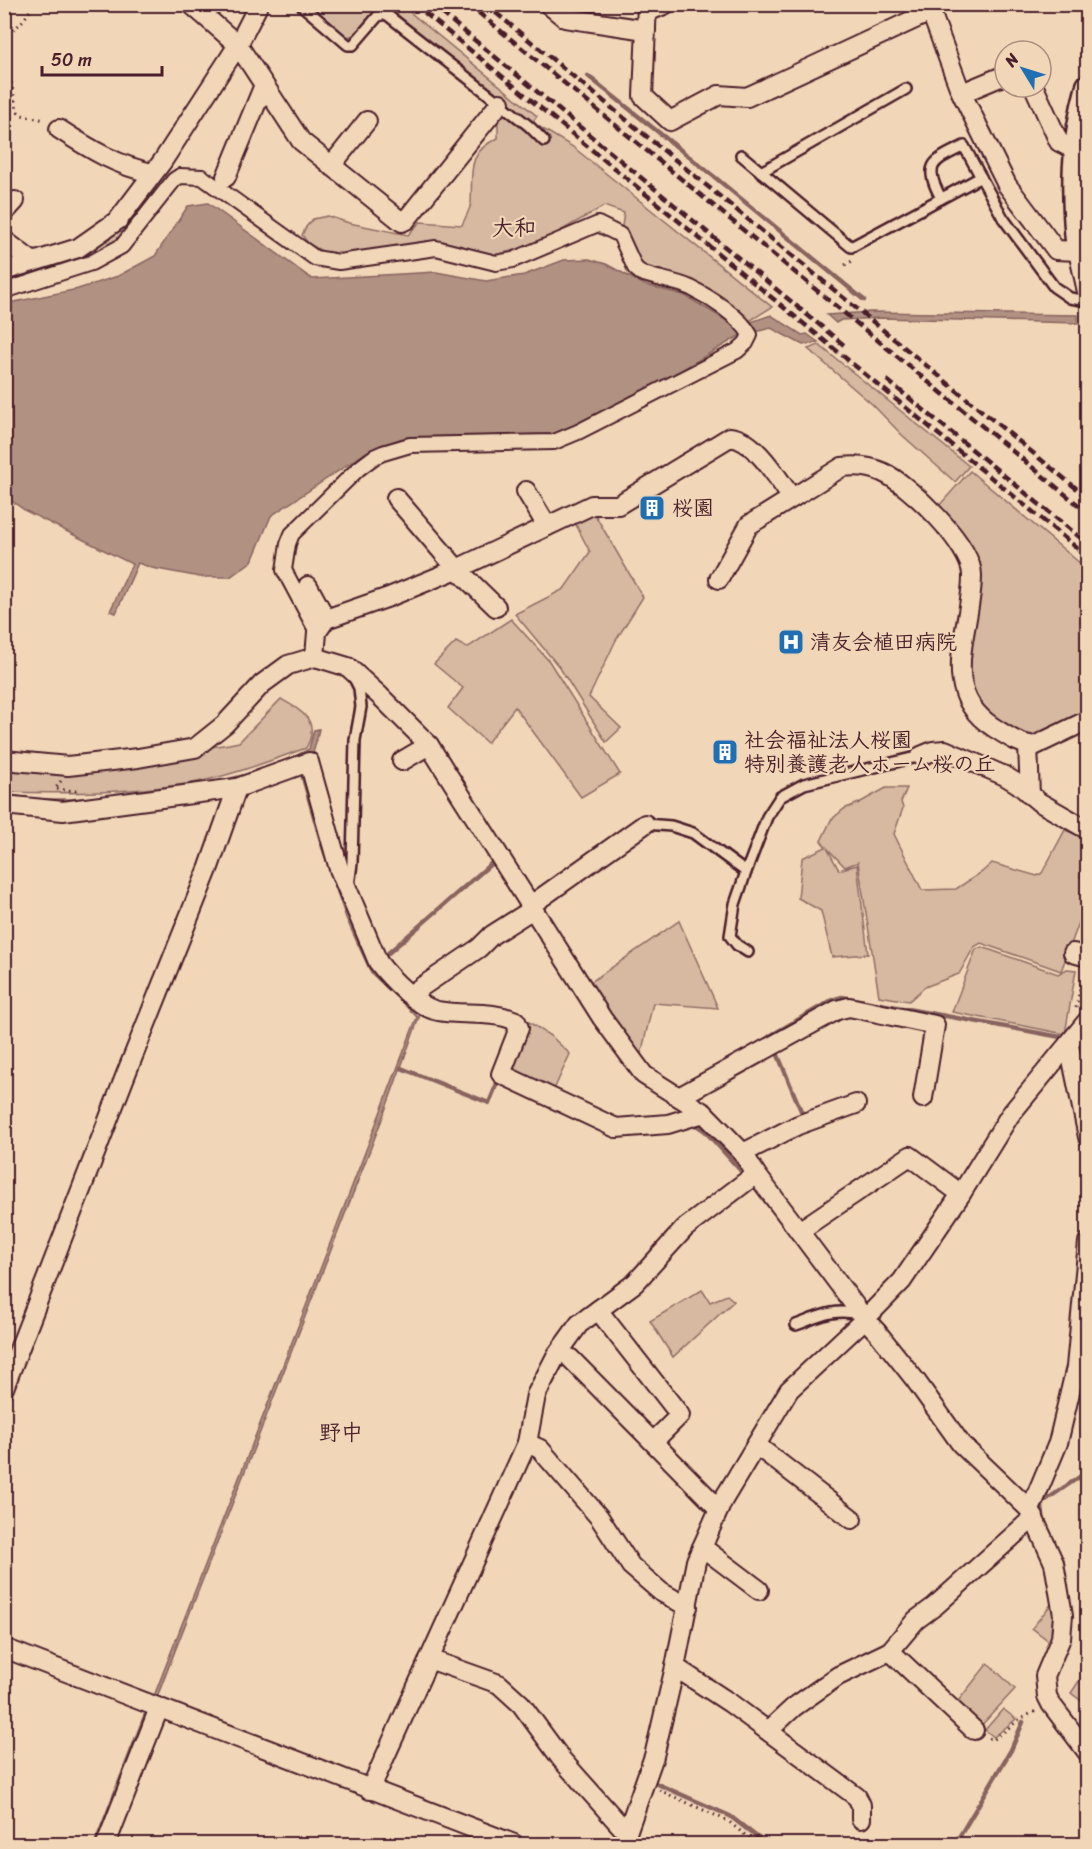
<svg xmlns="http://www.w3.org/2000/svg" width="1092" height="1849" font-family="Sriracha,'Klee One',sans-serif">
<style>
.green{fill:#d6b9a0;stroke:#906c66;stroke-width:1.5}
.water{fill:#b19182;stroke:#88635f;stroke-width:1.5}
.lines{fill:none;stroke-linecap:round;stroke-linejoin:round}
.stream{stroke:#88635f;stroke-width:4.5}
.service-casing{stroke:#4a1f2b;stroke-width:14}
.pedestrian-casing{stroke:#4a1f2b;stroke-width:18}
.minor-casing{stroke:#4a1f2b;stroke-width:22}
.tertiary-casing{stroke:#4a1f2b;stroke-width:27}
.path{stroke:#4a1f2b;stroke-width:3;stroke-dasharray:1.5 4.5;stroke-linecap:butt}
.service{stroke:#f1d7b8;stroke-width:9}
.pedestrian{stroke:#f1d7b8;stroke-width:14}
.minor{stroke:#f1d7b8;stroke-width:18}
.tertiary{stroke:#f1d7b8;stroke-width:22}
.rail{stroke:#4a1f2b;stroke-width:4.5;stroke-dasharray:9 4.5;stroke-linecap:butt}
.labels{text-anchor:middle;stroke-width:4.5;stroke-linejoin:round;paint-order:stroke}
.poi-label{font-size:21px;font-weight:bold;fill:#4a1f2b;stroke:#f1d7b8;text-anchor:start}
.neighbourhood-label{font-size:22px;font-weight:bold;fill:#4a1f2b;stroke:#f1d7b8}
</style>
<rect width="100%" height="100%" fill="#f1d7b8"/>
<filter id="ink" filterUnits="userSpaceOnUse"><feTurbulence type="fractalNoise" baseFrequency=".0167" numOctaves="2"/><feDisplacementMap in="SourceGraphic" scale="12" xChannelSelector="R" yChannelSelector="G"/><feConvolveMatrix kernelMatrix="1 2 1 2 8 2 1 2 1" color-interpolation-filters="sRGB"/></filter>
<g filter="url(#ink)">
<g class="green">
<polygon points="325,4 379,4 380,5 354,35 347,37 309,5 323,6"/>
<polygon points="385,5 401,5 537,116 533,122"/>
<path d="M501,110L538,126L573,147L772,307L748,322L639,266L622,226L624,213L604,206L534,246L493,255L459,250L349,256L323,252L308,243L302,235L306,227L313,219L328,216L349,223L408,235L420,222L462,225C465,218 470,210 471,203C473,174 465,153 498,138V124L494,119Z"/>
<polygon points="150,189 153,196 116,241 97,252 5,283 5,276 105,240"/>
<polygon points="819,345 969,466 955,482 902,435 873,405 808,349"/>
<polygon points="970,471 1087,569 1087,713 1034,740 982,716 965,673 977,581 937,508"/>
<polygon points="594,513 643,597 616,640 589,697 621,728 606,742 560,668 515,614 564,589 590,552 574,521"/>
<polygon points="511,619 549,661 620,774 581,797 515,707 487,743 448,708 463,688 434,664 456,642 467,648"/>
<path d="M281,699C302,711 321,721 306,748C269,761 231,776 192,783C131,793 67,794 5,792V758L120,762L229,744L239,742Z"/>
<polygon points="886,788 907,788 901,802 903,808 894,834 922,890 956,889 982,872 992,863 1037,876 1042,873 1065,830 1087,839 1087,850 1080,877 1087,881 1087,901 1061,971 981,943 974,947 959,974 925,987 909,1001 879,996 858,862 845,867 827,848 839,870 857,865 868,954 832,957 821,911 798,898 802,858 826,847 821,841 831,820 844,809 859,803"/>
<polygon points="679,921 718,1008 653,1003 640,1059 588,984"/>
<polygon points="982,947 1058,974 1067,969 1076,970 1065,1034 952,1012 976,949"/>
<polygon points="529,1022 552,1037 570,1054 552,1094 509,1071"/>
<polygon points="702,1290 710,1302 727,1295 734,1301 673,1357 650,1321"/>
<polygon points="1056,1598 1053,1644 1032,1628"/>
<polygon points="988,1663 1015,1689 979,1728 955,1705"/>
<polygon points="1087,1669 1088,1703 1087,1705 1071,1693"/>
<polygon points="1003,1709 1016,1719 994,1737 985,1730"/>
</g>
<g class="water">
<polygon points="208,203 312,279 436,272 486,281 524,275 564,260 589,259 606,264 645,285 684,295 737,327 771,315 802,335 807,334 818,342 803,345 771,328 739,336 638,396 557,434 403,438 367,452 271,516 252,561 230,577 200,577 152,568 138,563 116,613 110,611 132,564 26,511 5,496 4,304 78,289 118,276 155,256 188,206"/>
<polygon points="871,312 1078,315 1078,323 881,318 841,320 836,323 827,315"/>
<path d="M319,729L314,750L309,756L220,784L78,802L43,801L5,798L4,795C20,796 35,799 50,799C78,800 105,796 133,793C191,787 257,778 309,749L314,730Z"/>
<polygon points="304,775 325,846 349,918 373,971 420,1015 382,1119 157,1697 154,1696 306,1306 417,1017 371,973 346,918 320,843 301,776"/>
<polygon points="144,1715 148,1716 99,1844 94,1844"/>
</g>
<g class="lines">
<g class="stream">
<polyline points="588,76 717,179 864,300"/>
<polyline points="386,955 493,862"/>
<polyline points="772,1041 770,1036 832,1000 842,997 1066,1038"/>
<polyline points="1077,1041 1081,1042 1088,1039"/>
<polyline points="775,1048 804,1118"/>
<polyline points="401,1068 489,1103 498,1081 500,1082"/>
<polyline points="692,1125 696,1125 705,1131 741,1171 744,1177"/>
<polyline points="552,1383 565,1359"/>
<polyline points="1044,1523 1042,1507 1043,1502 1088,1471"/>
<polyline points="653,1782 730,1816 757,1837 759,1840 757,1844"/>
<polyline points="955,1844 1011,1750 1023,1722"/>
</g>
<g class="service-casing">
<g id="service">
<polyline points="300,4 348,45 353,45 378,16 386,14 529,126 544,141"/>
<polyline points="741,155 851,247 981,177"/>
<polyline points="761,172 906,89"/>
<path d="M941,198C922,163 934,161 964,146L1003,218L1054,287L1070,298L1088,301"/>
<polyline points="645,824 671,826 693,833 746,872"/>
<polyline points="349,886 352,863 355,740 361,707 359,688 355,680"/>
<polyline points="748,952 737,945 730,936 735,904 746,872 767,817 780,797 804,784 921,756"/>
<path d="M796,1325C818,1317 834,1308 857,1314"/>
</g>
</g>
<g class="pedestrian-casing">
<path id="pedestrian" d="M4,291L91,263L122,246L174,180L180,176L202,177L315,258L339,262L436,248L496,263L513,260L598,224L620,235L635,268L641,273C657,279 676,281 691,288C709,297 741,317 750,335L746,343L737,351L578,432L554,442L410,445L383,453L374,457L358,469L292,534L288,544L284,570L317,632"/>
</g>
<g class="minor-casing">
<g id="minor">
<polyline points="191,4 238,45 301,141 402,222 406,220 500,103"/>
<polyline points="548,4 565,18 646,30"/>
<polyline points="647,4 643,96 670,121 719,95 747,97 930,12"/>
<polyline points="928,4 960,90 1007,185 1056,250 1078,251 1088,296"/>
<polyline points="647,12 666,4"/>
<polyline points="1034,87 1059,142 1075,150"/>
<polyline points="962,93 1005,75"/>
<path d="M59,129C88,148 119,167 153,173"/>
<polyline points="331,166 367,121"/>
<polyline points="226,177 264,85"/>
<polyline points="4,213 15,201"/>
<polyline points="4,240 33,262"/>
<polyline points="4,271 78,248 118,220 162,162 238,45 259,4"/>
<polyline points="526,491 547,526"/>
<polyline points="396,498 457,569 496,607"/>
<path d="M792,498C778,479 755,439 730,437L618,505H592L457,569L389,597L326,619L317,632L315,657L348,667L380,696L429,745L602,1018L644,1075L704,1113L743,1153L756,1174L799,1231L865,1319L878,1333L916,1381L961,1444L1030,1510L1054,1563L1063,1615L1061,1638L1045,1676L1047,1696L1051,1704L1088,1753"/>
<path d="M719,579L749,525L842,467C857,465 869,466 882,472C908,483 973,546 972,576C972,629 936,690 993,727C1006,735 1018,744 1034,746L1088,720"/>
<polyline points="308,586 326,619"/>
<polyline points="1028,745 1030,795"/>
<polyline points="921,756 933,751 945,750 1005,776 1018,784 1039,802 1088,830"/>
<polyline points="4,760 68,766 138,758 195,748 225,724 262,684 288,665 315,657"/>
<polyline points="402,761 429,745"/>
<path d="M4,805L63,811L237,788L309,762L339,869L378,962C389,977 419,1008 438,1011C464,1016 491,1010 516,1021L519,1028L501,1074L616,1128L668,1124L704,1113"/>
<polyline points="531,905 645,824"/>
<polyline points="1073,953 1088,957"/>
<polyline points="411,994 479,948 492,935 533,909"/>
<polyline points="1069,1045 1088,1137"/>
<polyline points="679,1097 837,1010 849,1007 935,1025 923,1098"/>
<polyline points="743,1153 798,1125 856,1104"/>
<polyline points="799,1231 910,1156 961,1194"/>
<polyline points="598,1310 680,1415 653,1442"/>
<polyline points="570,1358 719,1509"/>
<polyline points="4,1388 126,1074 209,867 237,788"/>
<polyline points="527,1443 540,1449 599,1517 631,1566 661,1592 688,1607"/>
<polyline points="756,1445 852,1519"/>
<polyline points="1030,1510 1058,1443 1076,1367 1088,1242"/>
<polyline points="702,1547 759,1590"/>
<polyline points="4,1648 514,1844"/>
<polyline points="890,1651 974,1730"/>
<polyline points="429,1659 499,1684 521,1704 562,1760 627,1833"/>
<polyline points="675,1667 730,1703 857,1797 861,1805 861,1819"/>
<polyline points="768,1731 794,1707 838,1676 890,1651 916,1620 935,1606 1034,1517"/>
<polyline points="370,1790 527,1443 536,1395 556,1356 579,1324 635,1283 685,1228 756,1174"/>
<polyline points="106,1844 159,1708"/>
<polyline points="623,1844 654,1756 675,1667 696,1561 723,1500 789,1390 865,1319 902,1281 961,1194 1010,1115 1088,1020"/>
</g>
</g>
<g class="tertiary-casing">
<path id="tertiary" d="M1078,251C1072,194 1072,141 1088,86"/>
</g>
<g class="path">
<path d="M4,38C16,28 27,19 33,4"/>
<polyline points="4,66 11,81 17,111 22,115 45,120"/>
<polyline points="845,265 854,260"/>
<polyline points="61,781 55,789 77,791"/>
<polyline points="1076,1008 1082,979"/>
<polyline points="989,1738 993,1740 1020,1719 1036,1711"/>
<polyline points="659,1790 728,1821 756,1844"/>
</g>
<use href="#service" class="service"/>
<use href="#pedestrian" class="pedestrian"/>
<use href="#minor" class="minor"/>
<use href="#tertiary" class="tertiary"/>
<g class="rail">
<polyline points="414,4 1088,557"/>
<polyline points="431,4 845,346"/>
<polyline points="468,4 1088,513"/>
<polyline points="485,4 1088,498"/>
<polyline points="887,380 1088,544"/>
</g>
</g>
</g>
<defs>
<g id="building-square" transform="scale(1.35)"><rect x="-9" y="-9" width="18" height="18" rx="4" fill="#1f6fb2" stroke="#f1d7b8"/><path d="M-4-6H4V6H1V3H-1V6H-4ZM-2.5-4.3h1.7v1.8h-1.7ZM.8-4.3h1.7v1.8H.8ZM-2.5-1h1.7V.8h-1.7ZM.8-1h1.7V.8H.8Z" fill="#fff"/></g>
<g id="hospital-square" transform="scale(1.35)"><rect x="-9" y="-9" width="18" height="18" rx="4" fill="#1f6fb2" stroke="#f1d7b8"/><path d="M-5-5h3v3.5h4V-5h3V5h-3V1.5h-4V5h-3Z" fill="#fff"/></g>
</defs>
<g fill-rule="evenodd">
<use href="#building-square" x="652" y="508"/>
<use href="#hospital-square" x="791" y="642"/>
<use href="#building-square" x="725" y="752"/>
</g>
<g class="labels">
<g class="poi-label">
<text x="672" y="515">桜園</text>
<text x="810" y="649">清友会植田病院</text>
<text x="744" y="747">社会福祉法人桜園<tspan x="744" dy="24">特別養護老人ホーム桜の丘</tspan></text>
</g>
<g class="neighbourhood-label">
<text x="514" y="235">大和</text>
<text x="341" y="1440">野中</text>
</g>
</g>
<rect width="1092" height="1849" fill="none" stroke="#f1d7b8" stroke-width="24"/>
<rect x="12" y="12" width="1068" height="1825" fill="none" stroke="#4a1f2b" stroke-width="2" filter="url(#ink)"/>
<g transform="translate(1023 69) rotate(308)"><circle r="28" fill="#f1d7b8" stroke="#ae8d80" stroke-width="1.5"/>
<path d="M0-4.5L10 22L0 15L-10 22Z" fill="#1f6fb2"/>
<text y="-9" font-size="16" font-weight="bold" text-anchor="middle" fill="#4a1f2b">N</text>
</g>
<path d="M42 66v9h120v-9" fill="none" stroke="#4a1f2b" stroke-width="3"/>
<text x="51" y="66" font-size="18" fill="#4a1f2b" stroke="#f1d7b8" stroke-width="4.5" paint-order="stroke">50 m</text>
</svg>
